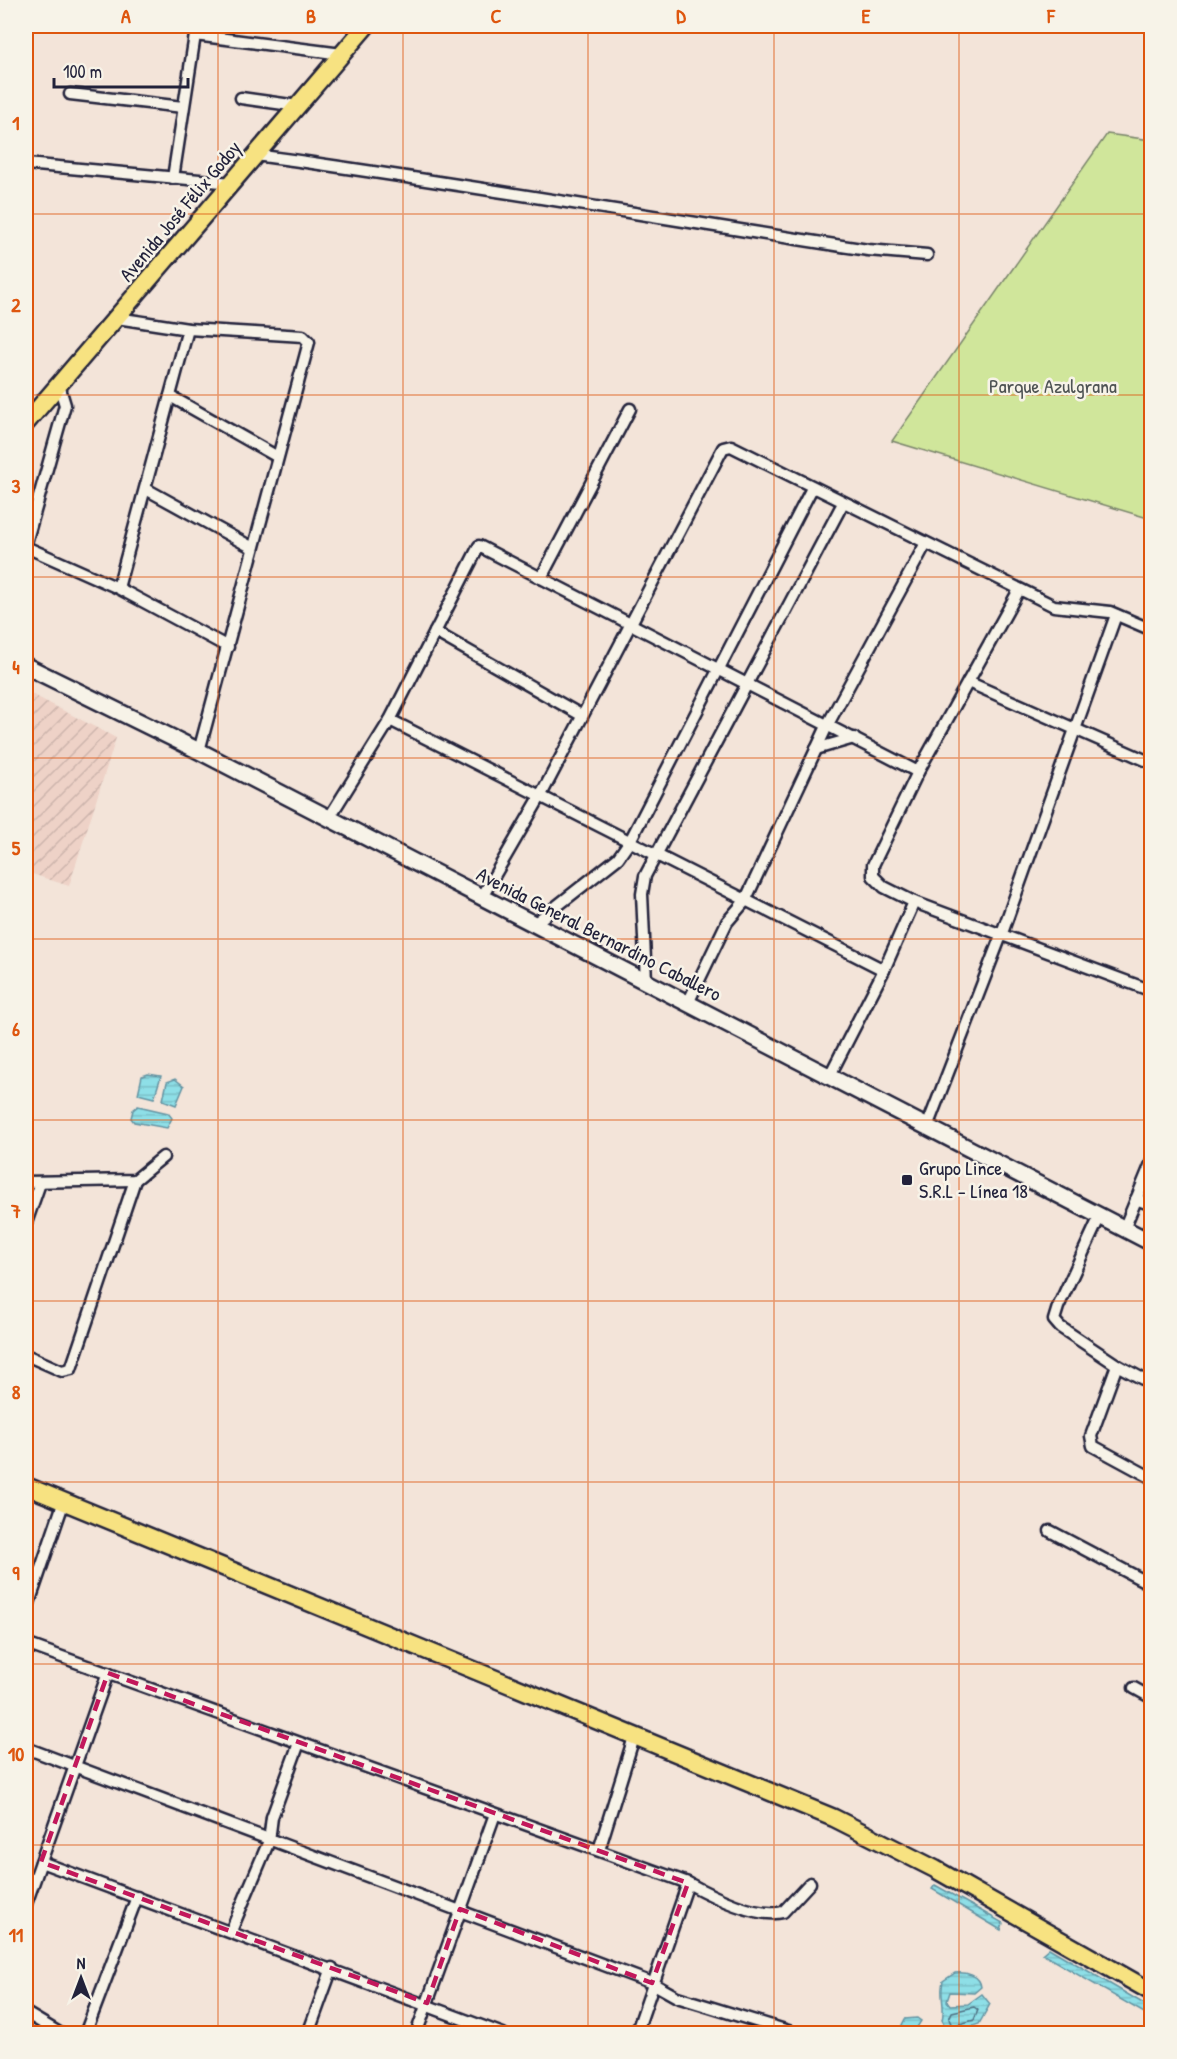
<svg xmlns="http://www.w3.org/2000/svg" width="1177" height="2059" font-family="'Patrick Hand',sans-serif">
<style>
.industrial{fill:url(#industrial-furrows)}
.green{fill:#d0e69b;stroke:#79846b;stroke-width:1.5}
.water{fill:url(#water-rules);stroke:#6393a2;stroke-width:1.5}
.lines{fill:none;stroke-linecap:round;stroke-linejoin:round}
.shore{stroke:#4d6e80;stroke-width:1.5}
.minor-casing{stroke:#22223b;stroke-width:15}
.secondary-casing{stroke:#22223b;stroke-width:20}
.primary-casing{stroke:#22223b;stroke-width:21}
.trunk-casing{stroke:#22223b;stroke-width:21}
.minor{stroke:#f7f3e8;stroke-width:10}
.secondary{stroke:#f7f3e8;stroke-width:15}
.primary{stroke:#f7e281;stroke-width:16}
.trunk{stroke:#f7e281;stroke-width:16}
.marked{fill:none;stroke:#c2185b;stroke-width:4.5;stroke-dasharray:12 8;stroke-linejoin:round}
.grid{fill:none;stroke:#de560e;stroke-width:1.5;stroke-opacity:0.55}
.poi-dot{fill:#22223b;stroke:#f7f3e8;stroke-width:2}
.labels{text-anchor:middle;stroke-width:5;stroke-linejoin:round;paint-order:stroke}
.street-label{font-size:20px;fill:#22223b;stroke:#f7f3e8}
.park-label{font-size:20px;fill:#4e5353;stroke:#f7f3e8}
.poi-label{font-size:20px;fill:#22223b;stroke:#f7f3e8;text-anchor:start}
.neatline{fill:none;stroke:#de560e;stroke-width:2}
.grid-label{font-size:20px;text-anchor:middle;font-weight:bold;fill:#de560e}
</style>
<defs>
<pattern id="industrial-furrows" width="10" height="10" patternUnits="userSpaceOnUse" patternTransform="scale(1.5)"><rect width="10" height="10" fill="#eed2c7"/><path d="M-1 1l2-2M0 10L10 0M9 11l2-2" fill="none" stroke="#ccb4ac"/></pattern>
<pattern id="water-rules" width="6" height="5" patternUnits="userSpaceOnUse" patternTransform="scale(1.5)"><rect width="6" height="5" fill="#8edfe7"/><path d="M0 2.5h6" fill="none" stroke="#7abfc7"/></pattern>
</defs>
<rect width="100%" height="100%" fill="#f3e4d9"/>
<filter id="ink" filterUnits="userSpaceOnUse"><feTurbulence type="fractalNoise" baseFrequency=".0167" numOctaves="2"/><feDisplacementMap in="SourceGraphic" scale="12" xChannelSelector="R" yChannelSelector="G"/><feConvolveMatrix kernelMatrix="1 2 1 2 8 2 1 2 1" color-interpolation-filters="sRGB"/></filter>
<g filter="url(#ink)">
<polygon class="industrial" points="26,691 116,738 69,886 26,872"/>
<polygon class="green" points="1107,134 1151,140 1151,519 892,441"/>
<g class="water">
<polygon points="148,1074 161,1076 154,1098 138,1094 142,1076"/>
<polygon points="175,1079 184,1086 176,1105 163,1100 167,1082"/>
<polygon points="138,1106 168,1113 172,1118 167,1128 134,1122 131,1118 133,1110"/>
<polygon points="935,1885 1003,1923 1001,1930 932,1889"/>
<polygon points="1049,1948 1151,2008 1151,2017 1042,1954"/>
<path d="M955,1973C966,1972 980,1975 981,1987L974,1993L950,1992L947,2001L950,2005L968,2004L982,1994L990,2004L979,2024L955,2032L948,2031L942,2020C946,2005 939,1997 943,1981Z"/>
<polygon points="917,2018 921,2021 916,2029 904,2031 901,2027 905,2019"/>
</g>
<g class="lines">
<polygon class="shore" points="974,2007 978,2010 974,2020 952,2026 949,2019 952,2012"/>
<g class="minor-casing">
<g id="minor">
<polyline points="70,94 183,107"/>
<polyline points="241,98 298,106"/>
<path d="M256,155C460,183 664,219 868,250L927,255"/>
<polyline points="26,164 232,183"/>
<polyline points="173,178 195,35 342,54"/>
<polyline points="117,318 188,329 303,336 309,342 199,751"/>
<polyline points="170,396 276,456"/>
<polyline points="146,489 253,548"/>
<polyline points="26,543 65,405 59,385"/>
<polyline points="26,547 118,588 228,647"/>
<polyline points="541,578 630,409"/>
<polyline points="118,588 188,329"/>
<polyline points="1019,590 918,772 873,865 873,876 884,887 914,902 1152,991"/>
<polyline points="435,632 581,715"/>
<polyline points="968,682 1152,763"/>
<polyline points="390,720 884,970"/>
<polyline points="816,749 854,738"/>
<polyline points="329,818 390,720 479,546 918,772"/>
<polyline points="482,897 540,797 723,448 731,446 1054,606 1110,612 1152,630"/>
<polyline points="534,924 618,858 630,841 812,488"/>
<polyline points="646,981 642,894 645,876 843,503"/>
<polyline points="688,1003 727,922 745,901 828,724 926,543"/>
<polyline points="829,1077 884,970 914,902"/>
<polyline points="927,1127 1002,933 1116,615"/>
<polyline points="26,1182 135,1180 163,1157"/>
<polyline points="1136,1199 1152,1205"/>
<polyline points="1100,1216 1058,1307 1054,1320 1060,1327 1117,1365 1152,1384"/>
<polyline points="26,1223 40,1183"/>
<polyline points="1124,1229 1152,1161"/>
<polyline points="1145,1239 1152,1222"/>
<polyline points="26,1355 62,1371 71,1369 135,1180"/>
<polyline points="1117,1365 1091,1436 1093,1446 1152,1478"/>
<polyline points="1050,1531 1152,1585"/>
<polyline points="26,1612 64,1501"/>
<path d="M26,1644L688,1883C710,1895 757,1919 783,1912L810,1883"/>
<polyline points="1134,1688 1152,1698"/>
<polyline points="26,1748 652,1983 677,1997 798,2034"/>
<polyline points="599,1850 635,1734"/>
<polyline points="41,1862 503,2034"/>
<polyline points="26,1904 108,1673"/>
<polyline points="231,1931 269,1841 272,1817 299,1743"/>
<polyline points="26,2013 61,2034"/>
<polyline points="85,2034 137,1897"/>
<polyline points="308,2034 332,1968"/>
<polyline points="416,2034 495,1814"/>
<polyline points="636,2034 688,1883"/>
</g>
</g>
<g class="secondary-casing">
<polyline id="secondary" points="26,666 199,751 1152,1243"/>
</g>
<g class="primary-casing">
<polyline id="primary" points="26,423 366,26"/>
</g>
<g class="trunk-casing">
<polyline id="trunk" points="26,1486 834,1818 935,1869 1152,1992"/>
</g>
<use href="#minor" class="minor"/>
<use href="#secondary" class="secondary"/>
<use href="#primary" class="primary"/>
<use href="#trunk" class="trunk"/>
</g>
</g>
<path class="marked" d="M108,1673L688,1883L652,1983L460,1909L427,2003L41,1862Z"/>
<path class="grid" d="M218,26V2034M403,26V2034M588,26V2034M774,26V2034M959,26V2034M26,214H1152M26,395H1152M26,577H1152M26,758H1152M26,939H1152M26,1120H1152M26,1301H1152M26,1482H1152M26,1664H1152M26,1845H1152"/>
<rect class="poi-dot" x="901" y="1174" width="12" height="12" rx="3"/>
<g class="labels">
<g class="street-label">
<text transform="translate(180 211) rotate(-50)" y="7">Avenida José Félix Godoy</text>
<text transform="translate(599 934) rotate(27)" y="7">Avenida General Bernardino Caballero</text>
</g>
<g class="park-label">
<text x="1053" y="393">Parque Azulgrana</text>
</g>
<g class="poi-label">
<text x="919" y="1175">Grupo Lince<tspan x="919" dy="23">S.R.L - Línea 18</tspan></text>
</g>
</g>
<rect width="1177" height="2059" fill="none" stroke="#f7f3e8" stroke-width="66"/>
<g transform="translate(81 1978)" stroke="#f7f3e8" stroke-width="4.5" paint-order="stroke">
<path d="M0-4.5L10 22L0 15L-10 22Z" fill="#22223b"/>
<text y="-9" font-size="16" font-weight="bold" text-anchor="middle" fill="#22223b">N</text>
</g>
<path d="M54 78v9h134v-9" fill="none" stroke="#22223b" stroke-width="3"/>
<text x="63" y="78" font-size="18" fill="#22223b" stroke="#f7f3e8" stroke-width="4.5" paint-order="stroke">100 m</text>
<rect x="33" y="33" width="1111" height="1993" class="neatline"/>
<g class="grid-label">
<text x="126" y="23">A</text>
<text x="311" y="23">B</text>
<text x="496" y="23">C</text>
<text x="681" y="23">D</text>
<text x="866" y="23">E</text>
<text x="1051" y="23">F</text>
<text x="16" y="130">1</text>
<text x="16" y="312">2</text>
<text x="16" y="493">3</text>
<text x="16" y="674">4</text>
<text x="16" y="855">5</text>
<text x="16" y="1036">6</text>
<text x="16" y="1218">7</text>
<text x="16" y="1399">8</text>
<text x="16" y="1580">9</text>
<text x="16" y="1761">10</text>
<text x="16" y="1942">11</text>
</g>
</svg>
